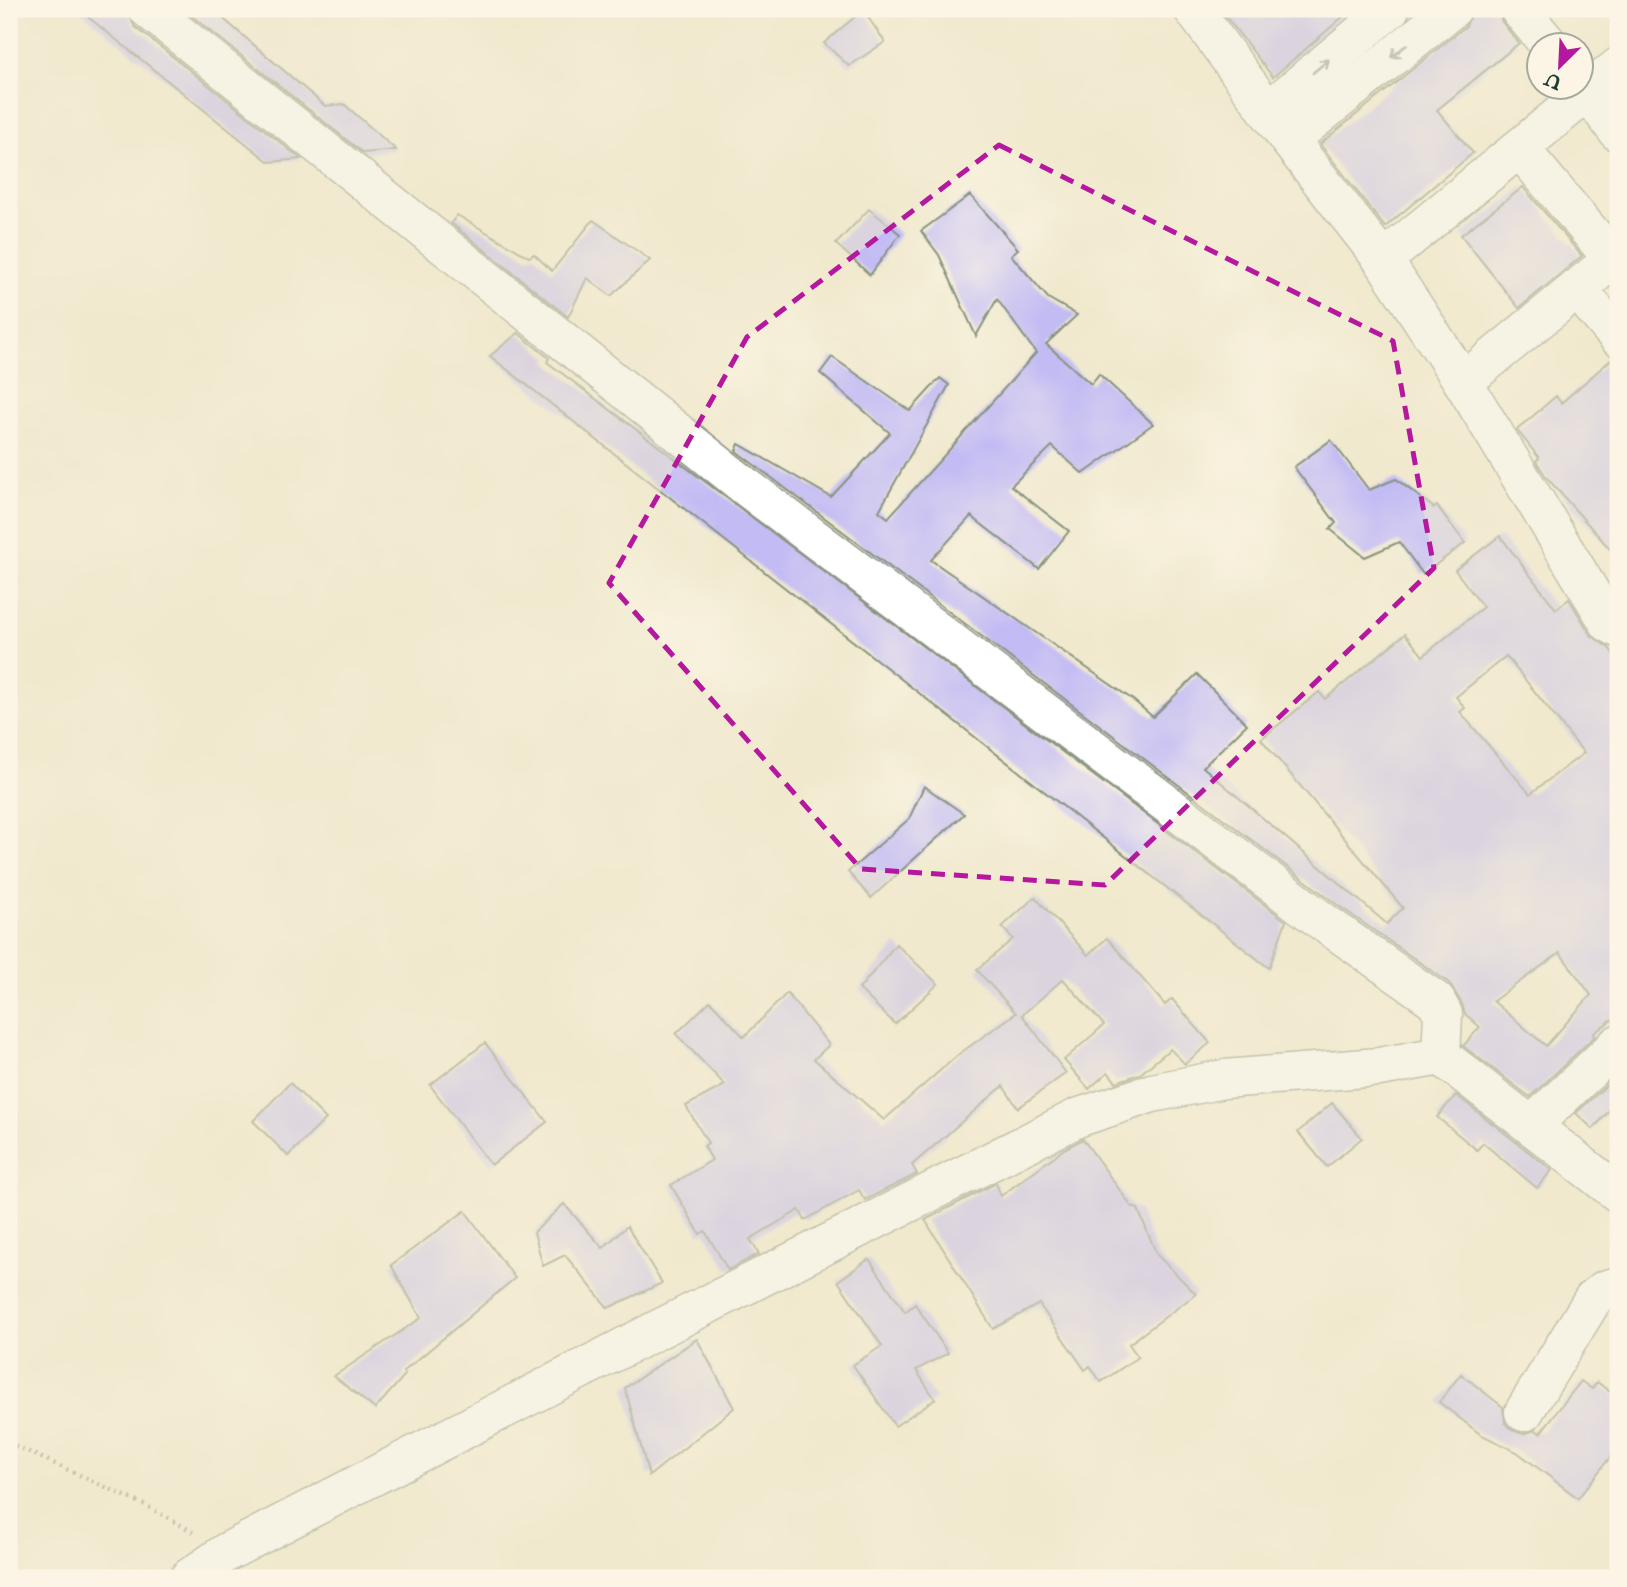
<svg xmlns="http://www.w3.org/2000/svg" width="1627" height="1587" font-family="'IM FELL English',serif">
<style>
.building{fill:#c2bbf4;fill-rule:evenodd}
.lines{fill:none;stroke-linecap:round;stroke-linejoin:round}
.street-casing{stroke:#889381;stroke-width:41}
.path{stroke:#889381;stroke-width:4.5;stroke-dasharray:2 5;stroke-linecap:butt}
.street{stroke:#fff;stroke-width:38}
.oneway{stroke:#8f9e9a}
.marked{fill:none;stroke:#b5179e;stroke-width:5;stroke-dasharray:14 9;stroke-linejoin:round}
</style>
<rect width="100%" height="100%" fill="#fcf5e5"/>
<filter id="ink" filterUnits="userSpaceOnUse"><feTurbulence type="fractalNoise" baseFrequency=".0143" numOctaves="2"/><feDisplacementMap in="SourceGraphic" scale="14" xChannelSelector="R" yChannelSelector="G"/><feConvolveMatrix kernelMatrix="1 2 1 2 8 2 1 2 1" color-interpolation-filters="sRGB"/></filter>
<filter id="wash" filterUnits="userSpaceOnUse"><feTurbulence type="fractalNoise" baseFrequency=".00686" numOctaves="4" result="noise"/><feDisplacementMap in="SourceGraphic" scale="28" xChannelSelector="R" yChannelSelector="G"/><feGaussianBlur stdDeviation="1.57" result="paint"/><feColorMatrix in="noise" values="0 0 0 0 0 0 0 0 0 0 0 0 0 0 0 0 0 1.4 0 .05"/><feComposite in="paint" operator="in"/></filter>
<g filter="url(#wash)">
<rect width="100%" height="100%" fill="#f0e9ce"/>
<g id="blocks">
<g class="building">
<polygon points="78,9 127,9 134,26 301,159 269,162"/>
<polygon points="183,9 212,9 325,106 344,104 396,150 363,153"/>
<polygon points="1220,9 1352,9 1273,77"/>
<polygon points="1473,9 1498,9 1502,22 1519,43 1437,110 1473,153 1385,227 1320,144 1466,26"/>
<polygon points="863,10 885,42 849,66 824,43"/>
<polygon points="1523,187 1582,256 1519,308 1461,235"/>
<path d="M970,195L1018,249L1011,255L1048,298L1077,315L1046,344L1091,384L1099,374L1153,424L1083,474L1052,446L1011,486L1069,531L1039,569L971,516L931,560L1133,700L1153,717L1197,674L1247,724L1203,767L1387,924L1403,908L1261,739L1319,692L1325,699L1405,634L1423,656L1483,607L1455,570L1500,536L1556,609L1569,599L1591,635L1609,648L1618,660V1023L1611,1020L1593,1034L1595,1036L1530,1097L1463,1046L1480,1027L1465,1014L1462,1004L1449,983L1339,906L736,451L739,444L831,497L890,433L820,373L832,357L910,411L940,378L949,385L879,511L888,518L1036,353L997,299L976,336L939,255L921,231ZM1506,656L1584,753L1530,794L1460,712L1465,708L1456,697ZM1560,953L1591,995L1546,1046L1493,1001Z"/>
<polygon points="869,209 900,234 870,275 836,244"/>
<polygon points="457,215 529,257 534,254 552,271 593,220 650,260 611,296 587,278 568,317 451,223"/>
<polygon points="518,333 549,358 547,362 1286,921 1269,968 490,356"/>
<polygon points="1613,358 1618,358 1618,558 1547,478 1536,461 1539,458 1517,430 1556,396 1561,403"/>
<polygon points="1331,440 1369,490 1396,479 1434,508 1437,506 1465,543 1423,574 1399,542 1365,557 1330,529 1336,523 1294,467"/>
<polygon points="924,786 964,814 871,898 848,872 909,819"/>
<polygon points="1035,897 1088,955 1107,938 1165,1005 1172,999 1210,1043 1185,1064 1170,1049 1140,1074 1116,1082 1108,1072 1089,1089 1064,1060 1104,1025 1063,979 1022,1015 1066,1073 1018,1108 1003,1086 912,1165 917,1174 865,1200 859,1190 805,1220 799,1210 750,1239 759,1254 728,1270 705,1231 700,1234 671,1185 712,1160 704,1146 708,1143 686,1106 725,1085 676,1034 710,1001 744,1037 787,993 829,1045 814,1059 884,1120 959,1054 1016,1013 977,970 1013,939 1002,927"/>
<polygon points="896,944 938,984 895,1024 859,989"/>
<polygon points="485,1043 547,1122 491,1165 430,1085"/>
<polygon points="1611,1081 1618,1087 1618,1101 1593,1129 1576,1113"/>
<polygon points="290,1083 326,1119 288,1156 253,1121"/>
<polygon points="1456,1095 1552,1170 1537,1188 1483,1143 1477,1150 1437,1117"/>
<polygon points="1332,1103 1362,1138 1327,1167 1298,1132"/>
<polygon points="1083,1139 1131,1206 1138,1209 1157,1255 1196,1294 1129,1344 1138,1357 1101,1382 1090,1366 1085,1370 1039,1304 993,1329 925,1220 996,1183 1001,1196 1064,1149"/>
<polygon points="564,1204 603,1248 627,1226 662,1283 608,1308 565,1255 543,1266 534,1232"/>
<polygon points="465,1211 515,1278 403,1372 405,1375 375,1409 334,1376 421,1318 391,1265"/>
<polygon points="869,1259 905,1312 915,1304 948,1353 916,1370 935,1399 895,1426 853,1365 882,1346 838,1281"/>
<polygon points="697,1339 734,1408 649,1476 625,1388"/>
<polygon points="1461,1374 1503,1407 1505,1423 1512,1430 1523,1434 1536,1430 1540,1433 1581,1381 1592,1389 1597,1382 1618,1398 1618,1447 1578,1498 1517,1452 1480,1434 1439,1402"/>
</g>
</g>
</g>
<g filter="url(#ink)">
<use href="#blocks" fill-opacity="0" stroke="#889381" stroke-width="2"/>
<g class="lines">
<g class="street-casing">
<g id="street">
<polyline points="148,9 745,486 1326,924 1436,1001 1443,1014 1441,1056"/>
<polyline points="1193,9 1289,140 1383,260 1618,67"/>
<polyline points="1519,9 1550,46"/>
<polyline points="1582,84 1618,132"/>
<polyline points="1269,110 1390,9"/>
<polyline points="1289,140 1452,9"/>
<polyline points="1520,149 1613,259"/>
<polyline points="1383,260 1463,382 1609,623 1618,628"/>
<polyline points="1577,289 1618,337"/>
<polyline points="1463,382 1618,255"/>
<polyline points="1533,1124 1618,1044"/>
<polyline points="1524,1412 1593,1299 1604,1290 1618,1286"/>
<polyline points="189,1578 227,1552 655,1331 1077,1118 1152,1093 1224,1079 1379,1067 1441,1056 1618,1193"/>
</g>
</g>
<polyline class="path" points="9,1443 145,1505 193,1532"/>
<use href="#street" class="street"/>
</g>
<defs><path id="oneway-shaft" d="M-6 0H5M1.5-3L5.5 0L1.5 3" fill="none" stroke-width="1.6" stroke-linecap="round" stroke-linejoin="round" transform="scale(1.75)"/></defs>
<g class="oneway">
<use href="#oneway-shaft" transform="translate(1399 51) rotate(141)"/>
<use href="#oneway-shaft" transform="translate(1321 66) rotate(-40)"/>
</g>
</g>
<path d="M0 0H1627V1587H0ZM999,145L1393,341L1434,568L1105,885L861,869L609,583L747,337Z" fill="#f0e9ce" fill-opacity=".55" fill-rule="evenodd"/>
<path class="marked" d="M999,145L1393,341L1434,568L1105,885L861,869L609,583L747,337Z"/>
<rect width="1627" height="1587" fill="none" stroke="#fcf5e5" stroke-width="35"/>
<g transform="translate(1560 66) rotate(204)"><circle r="33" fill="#fcf5e5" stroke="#a4ab9e" stroke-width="2"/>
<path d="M0-5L12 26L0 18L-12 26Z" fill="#b5179e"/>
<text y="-10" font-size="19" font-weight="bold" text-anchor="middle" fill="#1f3d34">U</text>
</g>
</svg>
